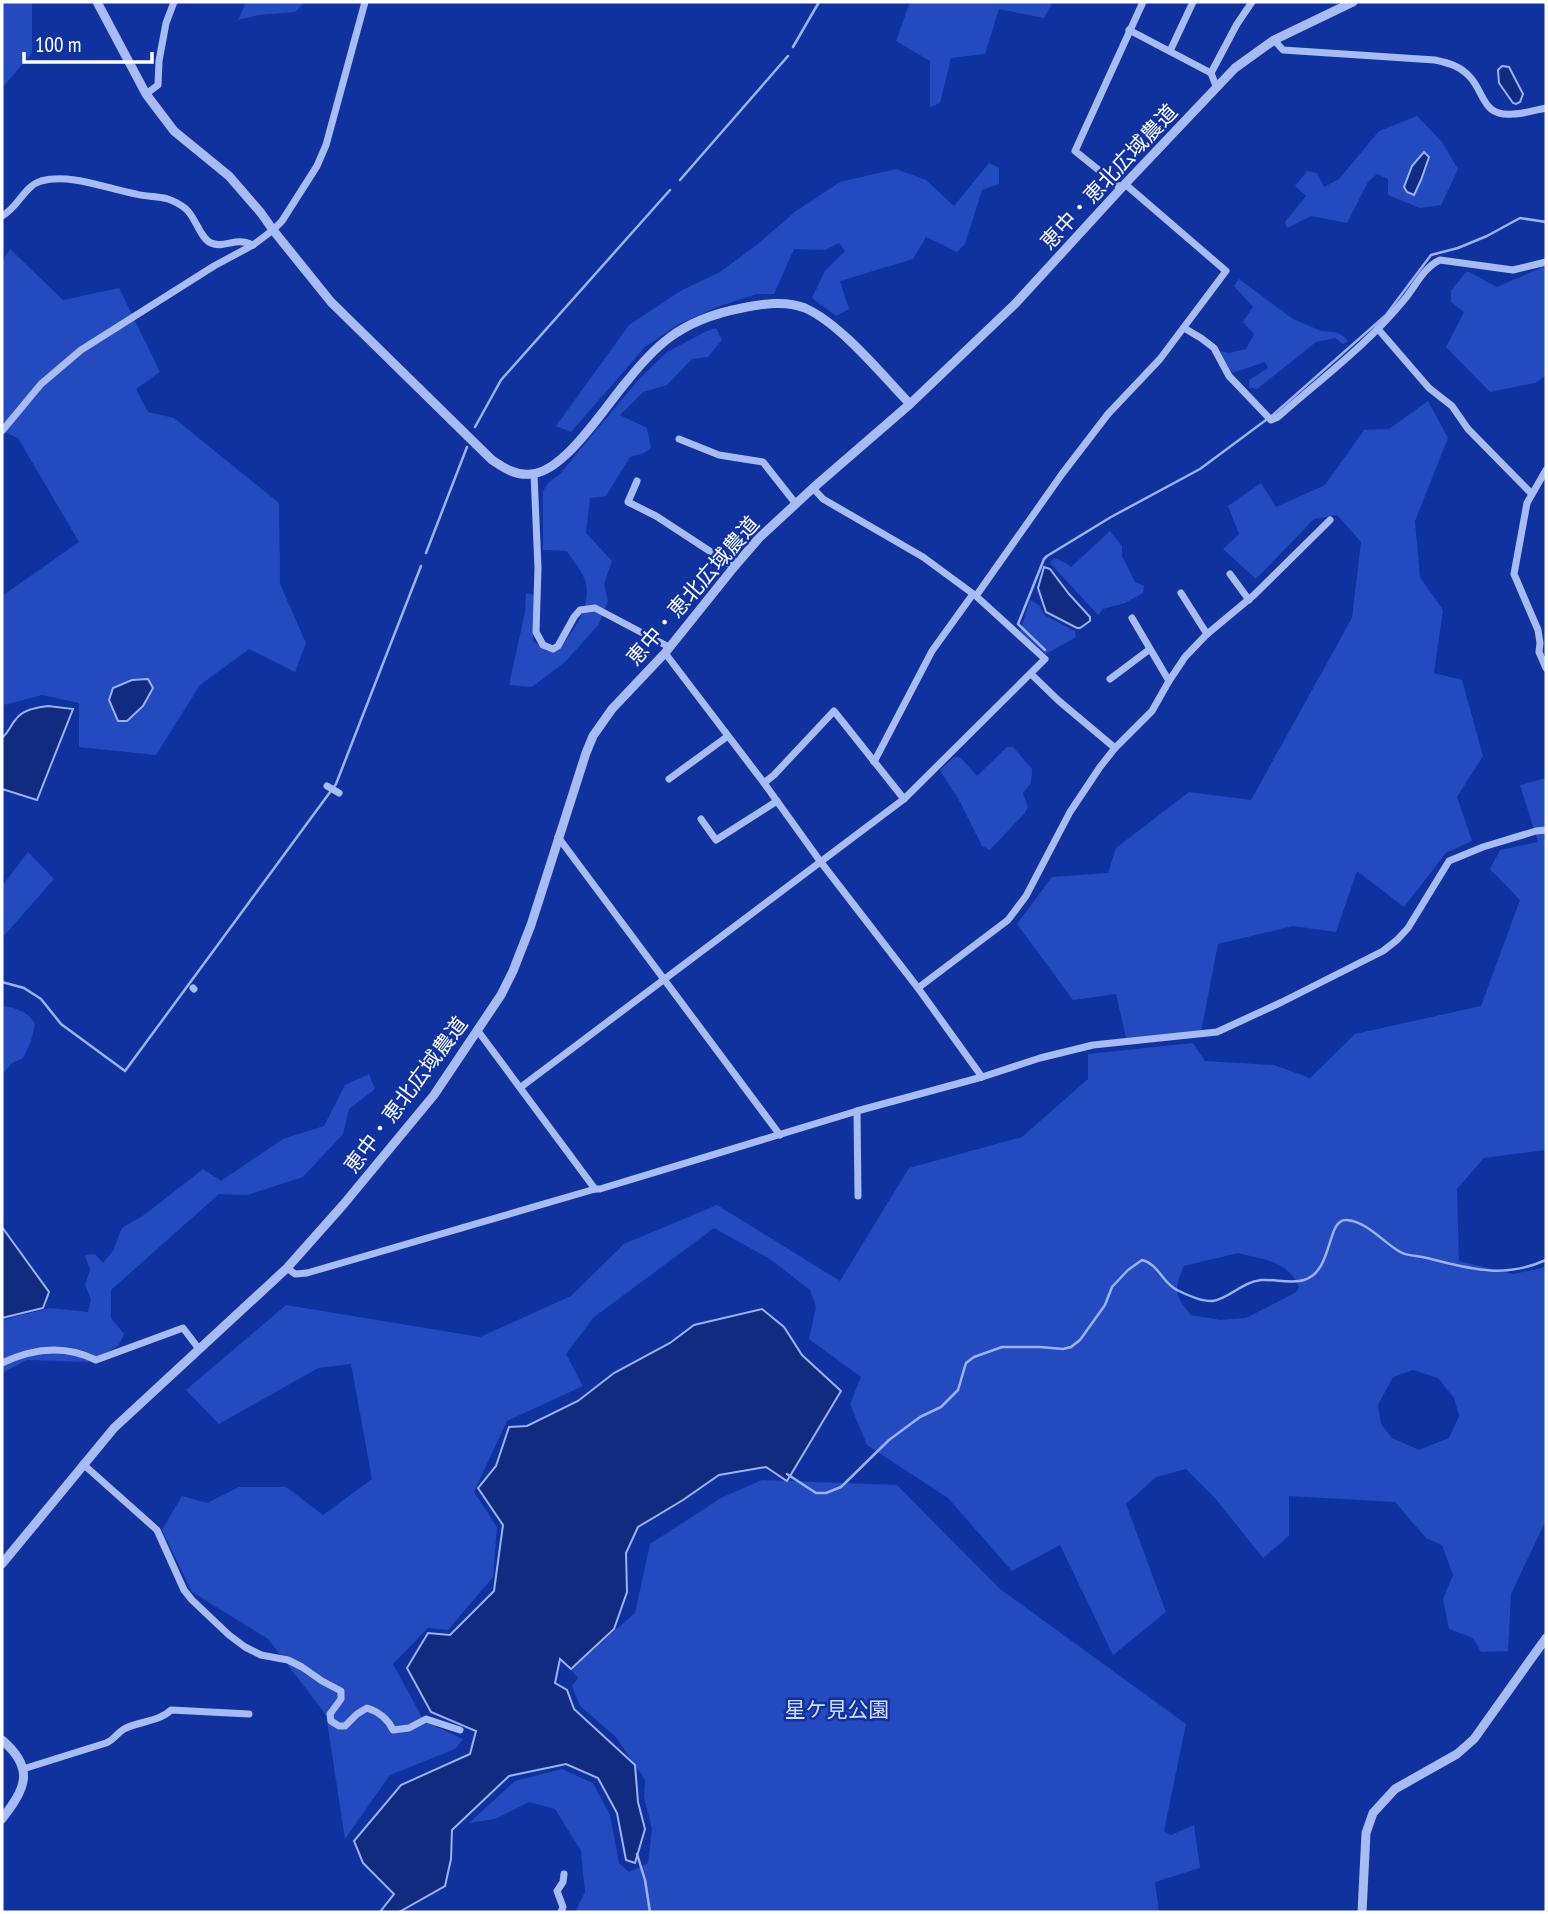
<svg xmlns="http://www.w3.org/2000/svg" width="1548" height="1914" font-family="'PT Sans Narrow','Noto Sans JP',sans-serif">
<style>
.green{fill:#234abe;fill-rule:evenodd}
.water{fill:#112b80;stroke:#99b2f8;stroke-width:2}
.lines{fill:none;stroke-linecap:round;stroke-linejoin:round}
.stream{stroke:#99b2f8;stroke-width:2.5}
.minor{stroke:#a7bbf5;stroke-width:7}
.tertiary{stroke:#a7bbf5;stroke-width:9}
.labels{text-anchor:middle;stroke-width:5;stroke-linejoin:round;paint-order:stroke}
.street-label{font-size:21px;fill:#fff;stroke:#10329f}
.park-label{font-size:21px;fill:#d0dcfe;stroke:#10329f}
</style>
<rect width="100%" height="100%" fill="#10329f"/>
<g class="green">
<polygon points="2,2 32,2 32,53 2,88"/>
<polygon points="246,2 305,2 295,12 258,15 238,20"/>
<polygon points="910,2 1053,2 1044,18 999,9 985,54 951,58 940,103 930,107 930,61 896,41"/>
<polygon points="1417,116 1442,142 1458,169 1441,205 1420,208 1388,195 1388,179 1377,174 1368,182 1347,223 1311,216 1287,228 1285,222 1306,196 1295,186 1307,171 1317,173 1324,187 1339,179 1379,131"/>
<polygon points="989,163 999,168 999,184 982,190 965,244 957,252 926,237 913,259 840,281 849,309 836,316 812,298 825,271 845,251 839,243 825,250 794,249 774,294 757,294 717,307 679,324 645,347 571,432 556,426 629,325 682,290 720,272 758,244 796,211 840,182 896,169 926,180 954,206"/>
<polygon points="10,249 63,300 119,288 160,372 136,389 148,412 174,418 279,503 280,584 306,643 295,672 249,649 200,685 156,755 79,747 79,703 42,695 4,705 2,709 2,596 79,542 18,438 2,431 2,262"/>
<polygon points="1543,267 1546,269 1546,376 1535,383 1490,392 1446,347 1464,312 1451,302 1451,291 1466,272 1469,272 1497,287"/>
<polygon points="1239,279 1293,319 1321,331 1335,332 1342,335 1348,341 1343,344 1335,338 1316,342 1257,389 1249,388 1249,380 1268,368 1265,362 1232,373 1220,351 1229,353 1246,349 1254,334 1243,322 1253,307 1234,286"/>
<path d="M716,328L722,340L708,357L692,359L667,385L643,392L620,415L647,428L651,448L644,453L630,457L606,496L590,498L586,533L612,561L604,584L608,601L599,624L566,661L532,687L509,685L525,612L526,593L534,595L533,641L547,651L560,649C573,630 591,609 586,584C584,573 573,561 567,551L543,550V491L549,482L560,474L638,380L667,352L707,331Z"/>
<polygon points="1428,401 1448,438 1415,521 1420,577 1443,610 1434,673 1462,680 1483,756 1457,797 1472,841 1446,853 1404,907 1357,871 1336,932 1293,926 1218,944 1201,1032 1126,1038 1116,994 1073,1000 1017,924 1052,877 1108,873 1116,848 1189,792 1251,800 1352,618 1361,542 1337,515 1314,519 1256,579 1223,549 1239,534 1228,506 1261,483 1276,507 1325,485 1364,430 1389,429"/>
<polygon points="1110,531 1122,546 1122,556 1135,582 1144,586 1143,593 1125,603 1103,609 1098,615 1050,563 1054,558 1066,563 1071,567"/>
<polygon points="1030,600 1040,606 1044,615 1075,631 1076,637 1046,654 1020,631"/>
<polygon points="1007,747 1013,747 1032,769 1031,783 1023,793 1028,807 1024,814 990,850 982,846 960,802 940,770 954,757 961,758 977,776"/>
<path d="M1546,778V1150L1484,1158L1457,1189L1459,1261L1513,1274L1546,1267V1520L1511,1594L1508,1651L1481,1652L1473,1638L1449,1629L1443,1599L1453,1575L1442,1545L1426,1538L1395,1502L1289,1496V1536L1263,1558L1215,1498L1186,1469L1156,1477L1126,1504L1166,1612L1113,1655L1060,1545L1012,1571L948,1498L867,1445L850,1404L861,1377L809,1339L816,1307L810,1290L770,1259L714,1228L593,1318L566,1354L583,1386L507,1421L474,1492L497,1527L493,1577L448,1630L428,1628L393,1664L424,1721L463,1739L455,1749L390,1775L345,1839L326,1715L268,1639L192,1592L162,1530L182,1496L207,1503L239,1487H286L323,1515L372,1479L351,1364L318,1368L219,1424L186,1390L286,1305L480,1337L571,1296L624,1244L717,1205L840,1281L909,1168L1022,1137L1088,1079V1054L1193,1043L1205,1061L1274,1065L1310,1078L1355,1034L1481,1006L1520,900L1490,869L1500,850L1538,842L1520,785ZM1238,1253C1264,1260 1287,1260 1299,1287L1295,1293L1246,1318L1220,1320L1191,1315C1174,1295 1174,1289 1184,1266ZM1413,1370L1438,1378L1454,1398L1459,1416L1449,1438L1419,1450L1392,1438L1381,1424L1378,1405L1393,1377Z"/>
<polygon points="28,852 54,879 2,938 2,886"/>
<path d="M2,1006C15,1007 29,1012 35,1024L31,1041L23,1058L12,1063L2,1075Z"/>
<polygon points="369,1074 375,1089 349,1109 343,1134 303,1177 247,1195 219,1194 111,1290 111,1318 124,1334 118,1346 89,1362 27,1360 2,1373 2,1320 50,1308 88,1312 91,1299 85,1285 90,1270 85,1255 95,1254 103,1263 113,1251 122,1228 144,1215 203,1169 221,1181 283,1139 324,1126 345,1085"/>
<polygon points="762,1480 897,1485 1000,1589 1186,1724 1164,1831 1171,1835 1194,1825 1200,1868 1155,1882 1159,1912 575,1912 585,1892 581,1851 555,1809 529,1802 495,1819 469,1823 515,1781 562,1769 593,1783 610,1815 619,1863 629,1872 648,1863 652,1829 644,1797 645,1780 616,1737 580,1706 572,1686 578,1678 571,1669 635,1613 650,1544 721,1498"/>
</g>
<g class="water">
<polygon points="1502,66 1509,67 1523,94 1520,102 1516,104 1513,103 1499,83 1498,70"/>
<polygon points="1424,152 1429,157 1421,180 1414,195 1407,192 1404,187 1412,166"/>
<polygon points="1044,567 1050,569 1069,594 1090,617 1090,621 1080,628 1077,628 1046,612 1038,588"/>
<polygon points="148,679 153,688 143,706 127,721 118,721 109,700 113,688 132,680"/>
<path d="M48,706L73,709L37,800L2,789V738C9,732 10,726 16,719C24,709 36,708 48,706Z"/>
<polygon points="2,1227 49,1292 43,1308 2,1318"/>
<polygon points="762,1309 784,1327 802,1355 841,1391 787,1481 766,1467 719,1475 683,1500 638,1527 626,1553 627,1592 614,1629 571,1669 560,1659 555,1683 567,1690 574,1709 635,1765 638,1802 645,1829 635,1863 626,1860 617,1813 598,1778 566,1764 509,1776 452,1830 451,1859 445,1886 399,1912 380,1912 394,1894 363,1863 354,1841 401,1785 470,1754 476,1731 431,1712 407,1668 428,1633 450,1635 494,1591 503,1525 478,1488 496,1466 509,1427 527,1426 578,1401 614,1373 670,1343 694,1325"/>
</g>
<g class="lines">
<g class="stream">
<polyline points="793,47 819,2"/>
<polyline points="680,180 788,56"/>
<polyline points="475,427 501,380 670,190"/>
<polyline points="426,553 467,447"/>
<polyline points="1045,650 1018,624 1044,559 1047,556 1111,517 1200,469 1274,414 1386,315 1431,255 1458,248 1487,236 1520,218 1546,222"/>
<polyline points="2,982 24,988 41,999 61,1024 125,1071 336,784 421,566"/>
<path d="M787,1474L816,1493H826L841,1487L889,1440L920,1417L941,1407L958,1390L966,1363L974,1357L1002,1347H1040L1063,1349L1071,1347L1080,1340L1105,1305L1112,1287L1128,1270L1142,1260C1159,1264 1162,1283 1177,1290C1187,1295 1202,1302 1213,1301C1230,1298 1242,1282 1261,1280C1275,1279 1291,1284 1304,1280C1334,1271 1326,1218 1347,1220C1367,1222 1381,1240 1397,1250C1406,1257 1416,1255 1427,1258C1471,1269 1503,1279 1546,1260"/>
<polyline points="637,1854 645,1880 650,1912"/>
</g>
<g class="minor">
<polyline points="1129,30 1211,73 1216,86"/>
<path d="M1274,40L1283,50L1435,60C1449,63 1460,66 1470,77C1485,93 1482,117 1513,114C1524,114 1535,110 1546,108"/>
<polyline points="1170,51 1193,2"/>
<polyline points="1211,73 1237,24 1252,2"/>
<polyline points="146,94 158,85 159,61 166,23 174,2"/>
<polyline points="1121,188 1075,151 1143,2"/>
<path d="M2,216C18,208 24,186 41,181C71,173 107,189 136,194C146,197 158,196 168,199C174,201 181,205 186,209C196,218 200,238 211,243C222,248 233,240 243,242C247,242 250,244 253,245"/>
<path d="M1184,328L1201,338L1214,348L1229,376L1271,420L1278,417C1321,379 1368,344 1404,300C1415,287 1424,267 1440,260L1513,270L1546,262"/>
<polyline points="1378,329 1429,388 1452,406 1468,429 1531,493"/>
<polyline points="2,431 41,384 81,350 214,266 253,245 273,230 282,221 317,166 326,145 365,2"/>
<polyline points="679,439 719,455 763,462 796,504"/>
<polyline points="1546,470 1527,503 1514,574 1538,630 1540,643 1539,652 1546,668"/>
<polyline points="534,474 538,568 536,632 543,645 553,649 558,646 574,617 580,610 595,608 669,647"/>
<polyline points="637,481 628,502 656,516 734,567"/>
<polyline points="1230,574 1249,600"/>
<polyline points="1181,593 1207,634"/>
<polyline points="976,596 1062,474 1108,414 1160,359 1226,271 1125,184"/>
<polyline points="665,653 764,783 820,861 918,988 982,1077"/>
<polyline points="1110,679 1150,649"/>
<polyline points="1169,681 1185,657 1206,635 1254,595 1330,520"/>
<polyline points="1115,748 1152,711 1169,681 1132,618"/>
<polyline points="874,762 932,651 973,594"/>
<polyline points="669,779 728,736"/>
<polyline points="764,783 774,775 834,711 904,799"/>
<polyline points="327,786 339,793"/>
<polyline points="701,819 716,840 777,801"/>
<polyline points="558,837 780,1135"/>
<polyline points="193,988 194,989"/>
<polyline points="918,988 1008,920 1026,896 1070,812 1100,767 1115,748 1059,701 1031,674"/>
<polyline points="478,1031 595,1189"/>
<polyline points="521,1087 904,799 1045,659 976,596 923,557 823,499 813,488"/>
<polyline points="857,1111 858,1196"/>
<polyline points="287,1268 295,1274 307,1273 595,1189 600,1189 857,1111 982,1077 1040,1058 1093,1045 1217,1032 1282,1002 1383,951 1397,940 1408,928 1449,861 1483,847 1536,831 1546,830"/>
<path d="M2,1363C33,1348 64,1344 96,1360L183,1328L199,1349"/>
<path d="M83,1464L157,1530L184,1590L192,1600L229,1635L245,1647L261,1655L288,1660L302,1667L322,1681L341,1691V1699L330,1714L331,1721L339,1726H345L357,1714L367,1708C379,1712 388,1719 393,1730L409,1728L426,1719L460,1730"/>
<path d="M23,1769L106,1743C114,1740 117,1733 124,1729C139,1721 159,1722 171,1710L249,1714"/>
<polyline points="561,1912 563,1907 557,1891 563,1882 564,1874"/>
</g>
<g class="tertiary">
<path d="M97,2L146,94L174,131L229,176L261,213L273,230L331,302L492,460C504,468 516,476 531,474C565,472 606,405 628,380C640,365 653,350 669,338C690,322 716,313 742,308C762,304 785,300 805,308C841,324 882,375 910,404"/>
<polyline points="2,1564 114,1428 287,1268 343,1205 434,1095 501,995 513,971 531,925 586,753 593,736 612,709 665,653 734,567 759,538 813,488 910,404 1015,304 1125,184 1235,68 1274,40 1353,2"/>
<path d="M2,1740C36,1769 25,1789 2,1819"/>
<polyline points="1362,1912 1366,1833 1373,1813 1395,1789 1457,1754 1474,1739 1546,1638"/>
</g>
</g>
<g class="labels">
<g class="street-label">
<text transform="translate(1109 177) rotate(-47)" y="7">恵中・恵北広域農道</text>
<text transform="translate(693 591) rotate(-49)" y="7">恵中・恵北広域農道</text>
<text transform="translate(406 1095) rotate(-53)" y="7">恵中・恵北広域農道</text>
</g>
<g class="park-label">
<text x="837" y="1717">星ケ見公園</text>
</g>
</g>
<rect width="1548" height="1914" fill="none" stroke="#ffffff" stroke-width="7"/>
<path d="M24 52v10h128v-10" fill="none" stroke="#ffffff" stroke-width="3.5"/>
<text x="35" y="52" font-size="21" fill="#ffffff" stroke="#10329f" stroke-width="5" paint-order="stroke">100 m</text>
</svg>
